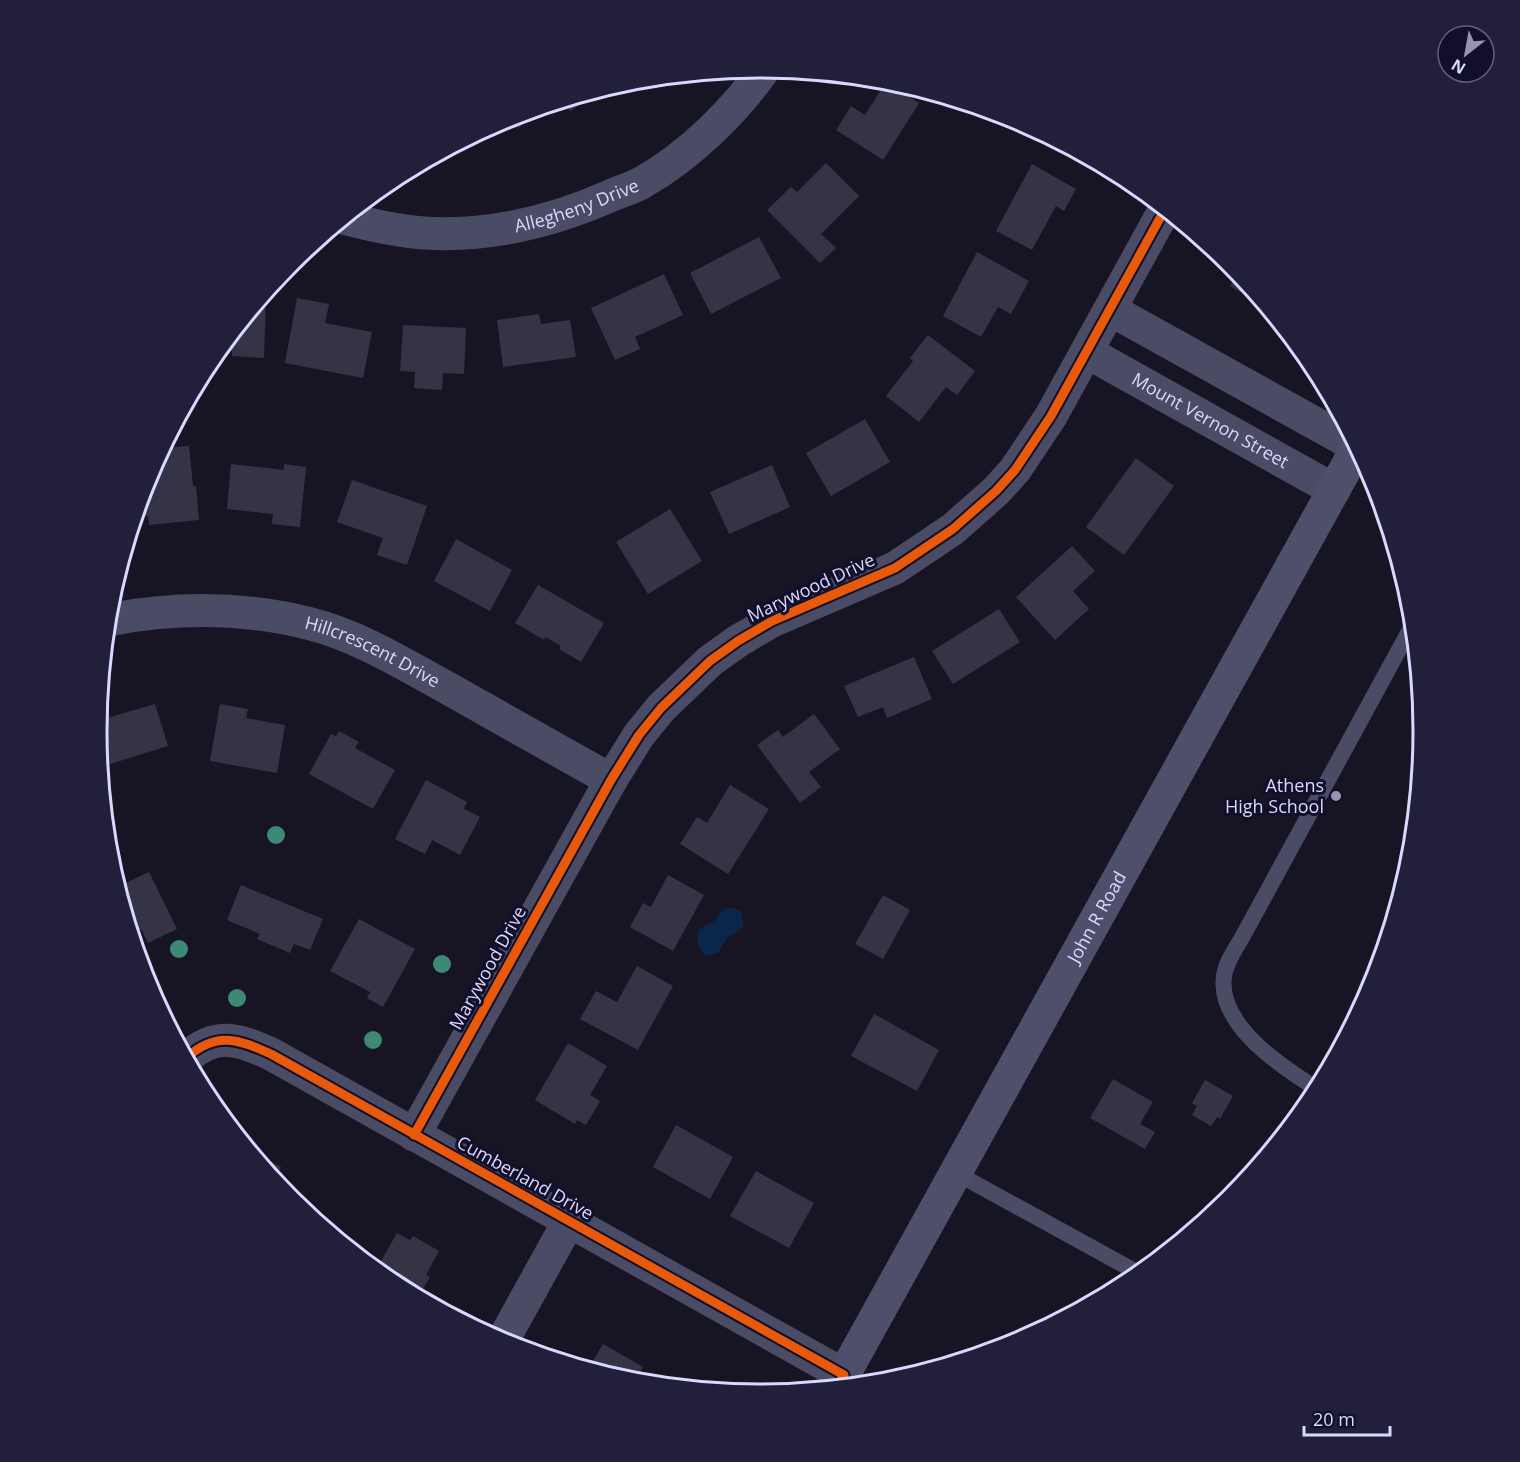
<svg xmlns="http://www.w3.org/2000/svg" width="1520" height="1462" font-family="'Open Sans',sans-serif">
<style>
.water{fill:#0b264b}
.building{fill:#353346}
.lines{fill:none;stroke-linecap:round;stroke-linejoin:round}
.service{stroke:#4a4b65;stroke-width:16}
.minor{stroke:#4a4b65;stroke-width:33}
.secondary{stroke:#4e4f6b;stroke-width:33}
.cycleway-casing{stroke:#120f2a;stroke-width:13}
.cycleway{stroke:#e8590c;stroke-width:9}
.tree{fill:#3e8876}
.poi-dot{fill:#9694b2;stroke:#120f2a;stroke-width:2}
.labels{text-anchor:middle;stroke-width:6;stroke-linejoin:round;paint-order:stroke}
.street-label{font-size:18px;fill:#dad8ff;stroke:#120f2a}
.poi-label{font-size:18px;fill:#dad8ff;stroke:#120f2a;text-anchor:end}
.rim{fill:none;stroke:#dad8ff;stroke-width:3}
</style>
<rect width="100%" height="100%" fill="#171524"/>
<path class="water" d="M725,908H733L741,912C746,928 743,928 730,936C725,939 721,948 718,953L706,956C698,949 696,940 698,930L714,921Z"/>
<g class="building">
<polygon points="886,82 919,103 883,160 836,130 851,106 865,115"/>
<polygon points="609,87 570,111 564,100 581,95"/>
<polygon points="519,114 521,127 477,134 506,118"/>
<polygon points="1055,140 1089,158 1086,164 1052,145"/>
<polygon points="826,163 859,196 821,234 836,248 820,263 767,210 791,187 797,192"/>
<polygon points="1032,164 1076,189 1064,211 1056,206 1032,250 996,231"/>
<polygon points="759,237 781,278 711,314 690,273"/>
<polygon points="977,252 1029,281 1011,314 998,307 981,337 943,316"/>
<polygon points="1238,272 1265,306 1230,286"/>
<polygon points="664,274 683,315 635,337 640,349 615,360 591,308"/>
<polygon points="263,296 266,296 264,358 232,356 232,338 228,338"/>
<polygon points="297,298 329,304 325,323 372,332 363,378 285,363"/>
<polygon points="539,314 541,324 570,320 576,357 503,367 497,320"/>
<polygon points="403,325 466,328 464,374 443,373 442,390 414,388 415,372 400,371"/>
<polygon points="928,335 975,371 957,395 946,387 919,422 886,396 913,361 910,358"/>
<polygon points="865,419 890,462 831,496 806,453"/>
<polygon points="189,446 193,486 196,486 199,520 149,525 148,516 135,517 147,477 162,448"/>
<polygon points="1136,458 1174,486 1124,555 1086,527"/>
<polygon points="231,464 284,470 284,464 306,467 300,527 272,524 273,514 227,509"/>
<polygon points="772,465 790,507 729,534 710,492"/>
<polygon points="352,480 427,506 407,565 377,555 383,538 337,522"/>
<polygon points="670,509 702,561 648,594 616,542"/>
<polygon points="456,539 512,570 490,611 434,581"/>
<polygon points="1072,546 1095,571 1073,591 1089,609 1055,640 1016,597"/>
<polygon points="538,585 604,623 581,662 559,649 561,646 545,637 544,640 515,623"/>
<polygon points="999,609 1020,642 953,684 932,651"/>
<polygon points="914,657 932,699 887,718 883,707 858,717 844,686"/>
<polygon points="155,704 168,746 107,765 97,732 97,721"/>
<polygon points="220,704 248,709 246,718 285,725 277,773 210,761"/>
<polygon points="814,714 840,749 809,772 821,787 800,803 757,745 778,730 783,737"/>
<polygon points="339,731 359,742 355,748 395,770 373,809 309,774 331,734 336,736"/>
<polygon points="426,780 467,802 464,809 480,817 460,855 432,840 425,854 395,839"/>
<polygon points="730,785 769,809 728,874 680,844 697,817 707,823"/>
<polygon points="149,872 177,929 148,943 141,929 132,934 117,887"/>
<polygon points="668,875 704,895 673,951 630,927 643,903 651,907"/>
<polygon points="241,885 323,919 310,950 294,944 290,953 257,939 260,934 227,920"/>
<polygon points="883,895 910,910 883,959 855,944"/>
<polygon points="359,919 415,949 383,1007 367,998 370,992 330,971"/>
<polygon points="637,966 673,986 638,1050 580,1019 596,991 617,1002"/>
<polygon points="874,1014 939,1050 917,1091 851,1056"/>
<polygon points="568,1043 607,1066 590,1095 600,1101 586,1125 577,1120 575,1124 535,1100"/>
<polygon points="1113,1079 1153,1102 1140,1124 1155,1132 1145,1149 1090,1118"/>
<polygon points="1205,1080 1233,1096 1220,1119 1217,1117 1211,1126 1192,1115 1197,1106 1192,1103"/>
<polygon points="676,1125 733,1157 710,1199 653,1167"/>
<polygon points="250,1150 281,1167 274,1179"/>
<polygon points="756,1171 814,1203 789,1248 730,1216"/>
<polygon points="397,1233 410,1240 413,1236 439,1251 426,1275 430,1277 418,1297 391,1282 376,1270"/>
<polygon points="603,1344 643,1367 634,1382 588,1369"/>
</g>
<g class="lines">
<g class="service">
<path d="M1317,1089C1282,1067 1217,1025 1224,976C1226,961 1237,947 1244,934L1413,624"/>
<polyline points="956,1173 1140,1274"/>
</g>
<g class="minor">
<path id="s1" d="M344,218C370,225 397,231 424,233C488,237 551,222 610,196C621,191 633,188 643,182C689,156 735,111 765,68"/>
<polyline points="1111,310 1356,446"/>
<path id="s2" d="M1087,352L1334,490"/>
<path id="s3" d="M107,620C175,607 245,607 311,624C358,636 402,663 444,686C499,717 555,749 611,780"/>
<path d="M186,1058C216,1031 238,1039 271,1054L844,1375"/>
<polyline points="414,1135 611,780 639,735 661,708 710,661 738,641 772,621 895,568 953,529 996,491 1015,470 1051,416 1165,209"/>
<polyline points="502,1342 569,1221"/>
</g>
<path class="secondary" id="s4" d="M837,1387L1357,448"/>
<g class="cycleway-casing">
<g id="cycleway">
<path d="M186,1058C216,1031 238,1039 271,1054L844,1375L837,1387"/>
<polyline points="414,1135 611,780 639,735 661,708 710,661 738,641 772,621 895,568 953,529 996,491 1015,470 1051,416 1165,209"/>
</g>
</g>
<use href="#cycleway" class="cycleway"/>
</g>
<g class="tree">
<circle cx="276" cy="835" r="9"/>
<circle cx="179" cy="949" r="9"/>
<circle cx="442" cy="964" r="9"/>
<circle cx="237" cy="998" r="9"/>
<circle cx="373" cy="1040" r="9"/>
</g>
<circle class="poi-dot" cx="1336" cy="796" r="6"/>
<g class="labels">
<g class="street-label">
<text dy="6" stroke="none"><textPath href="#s1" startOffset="238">Allegheny Drive</textPath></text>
<text dy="6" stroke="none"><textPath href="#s2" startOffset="141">Mount Vernon Street</textPath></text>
<text transform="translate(811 588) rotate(-25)" y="6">Marywood Drive</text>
<text dy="6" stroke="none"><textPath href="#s3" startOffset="273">Hillcrescent Drive</textPath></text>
<text dy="6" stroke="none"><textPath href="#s4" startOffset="537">John R Road</textPath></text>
<text transform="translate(488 968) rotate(-61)" y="6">Marywood Drive</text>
<text transform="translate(525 1178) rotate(29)" y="6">Cumberland Drive</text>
</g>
<g class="poi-label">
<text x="1324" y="792">Athens<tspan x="1324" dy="21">High School</tspan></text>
</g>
</g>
<path d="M0 0H1520V1462H0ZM107 731a653 653 0 1 1 1306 0a653 653 0 1 1-1306 0Z" fill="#221f3b" fill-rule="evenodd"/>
<path class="rim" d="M107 731a653 653 0 1 1 1306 0a653 653 0 1 1-1306 0Z"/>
<g transform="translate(1466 54) rotate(211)"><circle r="28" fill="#120f2a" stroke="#625f7f" stroke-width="1.5"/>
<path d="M0-4.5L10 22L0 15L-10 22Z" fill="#9694b2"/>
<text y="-9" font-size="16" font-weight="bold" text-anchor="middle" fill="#dad8ff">N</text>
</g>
<path d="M1304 1426v9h86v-9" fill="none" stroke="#dad8ff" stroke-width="3"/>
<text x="1313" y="1426" font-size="18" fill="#dad8ff" stroke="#120f2a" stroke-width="4.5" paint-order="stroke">20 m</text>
</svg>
